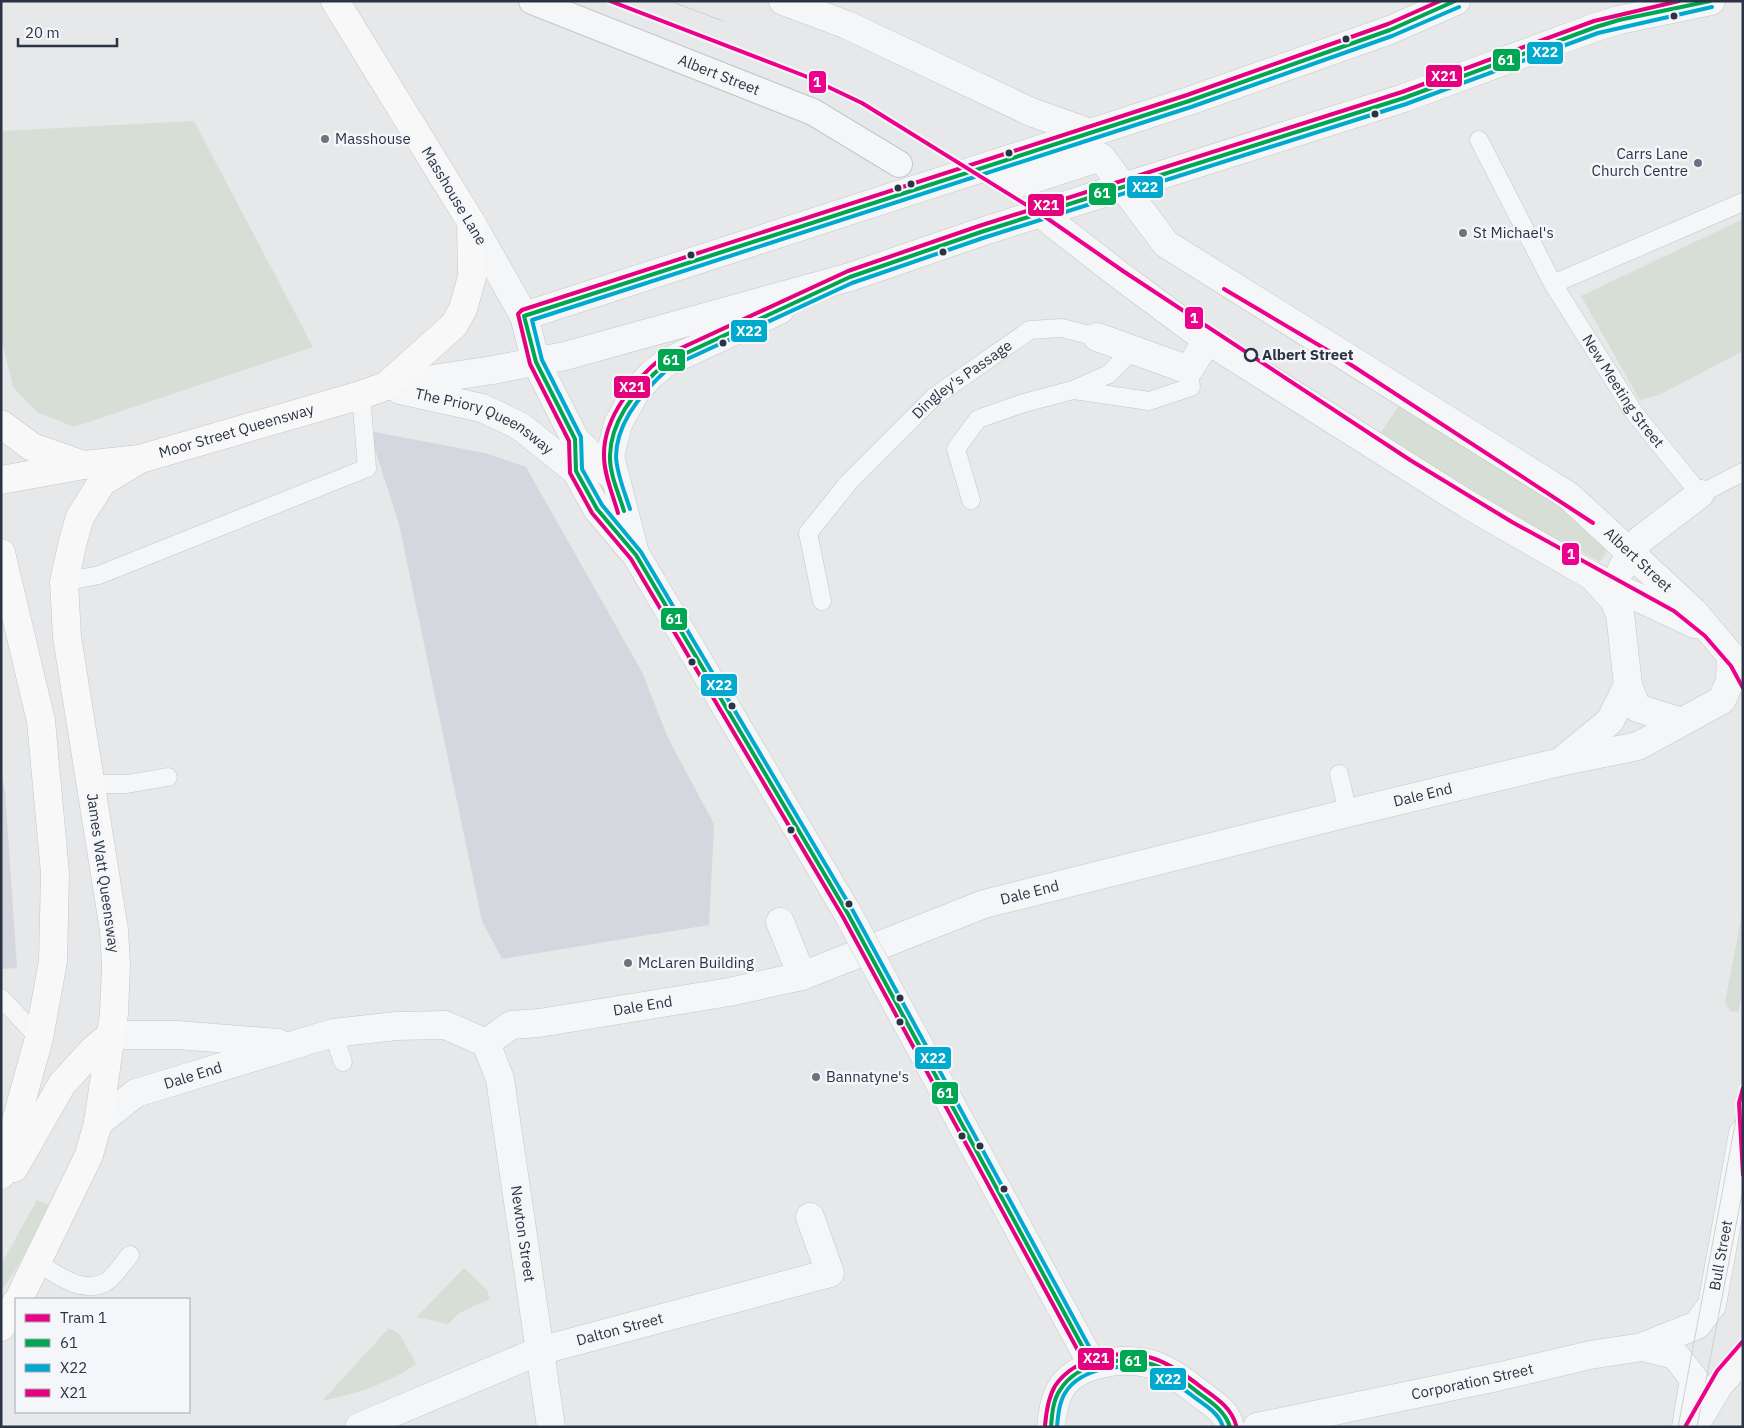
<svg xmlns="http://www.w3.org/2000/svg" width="1744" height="1428" font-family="'IBM Plex Sans',sans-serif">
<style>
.built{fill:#d4d7dd}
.green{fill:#d6ded6}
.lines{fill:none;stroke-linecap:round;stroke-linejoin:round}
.service-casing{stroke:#c4c6c8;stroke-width:19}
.pedestrian-casing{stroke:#c4c6c8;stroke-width:28}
.minor-casing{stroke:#c4c6c8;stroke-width:29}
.secondary-casing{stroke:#c4c6c8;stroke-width:29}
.service{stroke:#f5f6f7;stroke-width:18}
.pedestrian{stroke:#f5f6f7;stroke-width:26}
.minor{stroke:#f5f6f7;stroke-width:28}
.secondary{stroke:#f8f8f8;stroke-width:28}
.tram{stroke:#cecfd2;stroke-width:1}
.minor-bridge-casing{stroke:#c4c6c8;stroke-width:29;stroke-linecap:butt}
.minor-bridge{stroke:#f5f6f7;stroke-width:28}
.bus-1-casing{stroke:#f4f6f9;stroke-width:8}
.bus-2-casing{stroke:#f4f6f9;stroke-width:8}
.bus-3-casing{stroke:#f4f6f9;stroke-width:8}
.bus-1{stroke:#00a651;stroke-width:4}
.bus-2{stroke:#00a9ce;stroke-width:4}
.bus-3{stroke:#e5007d;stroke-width:4}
.tram-1-casing{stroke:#f4f6f9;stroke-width:8}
.tram-1{stroke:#ec008c;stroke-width:4}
.bus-dot{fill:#2b3445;stroke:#f4f6f9;stroke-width:2}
.poi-dot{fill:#6c737f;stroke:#f4f6f9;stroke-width:2}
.stop-dot{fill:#f4f6f9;stroke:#2b3445;stroke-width:2.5}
.labels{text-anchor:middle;stroke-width:5;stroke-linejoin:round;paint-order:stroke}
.street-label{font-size:15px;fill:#2b3445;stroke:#f4f6f9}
.poi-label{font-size:15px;fill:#2b3445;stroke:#f4f6f9;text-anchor:start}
.stop-label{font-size:15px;font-weight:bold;fill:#2b3445;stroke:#f4f6f9;text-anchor:start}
.line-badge{stroke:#f4f6f9;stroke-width:2}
.badge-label{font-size:14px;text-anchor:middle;font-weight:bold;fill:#fff}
</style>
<rect width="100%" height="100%" fill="#e6e8ea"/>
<g class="built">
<polygon points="369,431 485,453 526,467 642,672 668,738 714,824 709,925 502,959 482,921 399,524"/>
<polygon points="1,772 5,791 17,968 1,969"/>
</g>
<g class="green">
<polygon points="194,121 313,347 74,427 37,412 13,387 1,337 1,131"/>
<polygon points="1743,219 1743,351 1659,395 1640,400 1581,296"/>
<polygon points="1399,405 1556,505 1610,545 1600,562 1496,506 1381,433"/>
<polygon points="1743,909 1743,992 1738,1012 1730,1011 1725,1002"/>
<polygon points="37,1200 50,1206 15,1271 1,1291 1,1265"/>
<polygon points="464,1268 487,1290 490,1299 459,1313 448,1324 417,1317"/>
<path d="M389,1328L400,1335L416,1364C386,1385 357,1393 322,1401Z"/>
</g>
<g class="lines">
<g class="service-casing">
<g id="service">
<path id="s1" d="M1479,140L1553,284L1635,414L1700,494L1743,472"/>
<polyline points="1553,284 1743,202"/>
<polyline points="1074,390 1149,401 1191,387 1189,370"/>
<polyline points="971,500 956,449 978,419 1024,403 1073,390 1109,374 1133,349"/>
<polyline points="64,582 99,575 367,468 361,395"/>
<path id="s2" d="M822,601L808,533L849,482L934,397L1030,330L1062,328L1097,337"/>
<polyline points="1339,774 1348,813"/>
<polyline points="90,784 127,784 168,777"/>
<polyline points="1,998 39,1038"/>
<polyline points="333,1033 343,1062"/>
<path d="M38,1263C58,1275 82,1295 106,1282C115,1276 123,1263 130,1255"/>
</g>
</g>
<g class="pedestrian-casing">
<g id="pedestrian">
<path id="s3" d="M532,1L813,112L899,164"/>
</g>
</g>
<g class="minor-casing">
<g id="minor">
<polyline points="783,1 847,25 1031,112 1090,133"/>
<path id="s4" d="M984,168L1021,183L1101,157L1166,244L1569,496L1694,612L1731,656L1741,671"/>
<polyline points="1041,214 1118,274 1207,340 1467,504 1592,576 1695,624"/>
<polyline points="471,222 524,316 536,362 575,439 616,480"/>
<polyline points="524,316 1189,101 1390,30 1456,1"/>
<polyline points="1097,337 1189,370 1207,340"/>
<polyline points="386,386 493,370 565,356 850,277 981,232 1404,98 1596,27 1619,20 1711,1"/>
<path id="s5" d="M400,390L482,408L520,426L576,471L597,509L636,555L848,914"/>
<polyline points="634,550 610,456 618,424 636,391 652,374 667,362 780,310"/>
<polyline points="1622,568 1640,540 1700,494"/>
<polyline points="1594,578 1614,600 1620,614 1628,685 1637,708 1679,721"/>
<polyline points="1565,758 1610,721 1628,685"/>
<polyline points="780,922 802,976"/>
<polyline points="883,979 1093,1366"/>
<polyline points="111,1035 178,1035 278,1043"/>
<path id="s6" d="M486,1043L511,1025L539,1023L729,992L802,976L984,904L1348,813L1560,762L1638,746L1722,700L1730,681L1731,656"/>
<path id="s7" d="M486,1043L500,1079L551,1427"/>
<path id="s8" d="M98,1123L136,1093L333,1033L396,1026L445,1025L486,1043"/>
<polyline points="1642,1347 1675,1355 1694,1379 1686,1427"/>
<path id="s9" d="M359,1427L539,1351L830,1273L810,1217"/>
<path d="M1051,1427C1052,1414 1054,1401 1060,1390C1075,1363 1121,1357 1147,1363C1168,1368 1187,1384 1203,1396C1215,1405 1227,1412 1230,1427"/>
<path id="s10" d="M1257,1427L1497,1377L1590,1355L1642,1347L1697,1325L1712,1305L1743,1133"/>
<polyline points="1694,1427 1719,1385 1743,1358"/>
</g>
</g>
<g class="secondary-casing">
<g id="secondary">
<polyline points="1,424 32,447 83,465"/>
<path id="s11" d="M1,480L84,465L140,459L361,395L386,386L454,325L463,309L472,277L471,222L335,1"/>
<polyline points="1,553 41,721 55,873 53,961 39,1038 1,1175"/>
<polyline points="14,1168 62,1084 94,1049 111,1035"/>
<polyline points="19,1299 89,1155 98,1123 114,1014 116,964 114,930 67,637 64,582 73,541 80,517 102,482 140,459"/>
<polyline points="1,1327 16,1303"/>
</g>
</g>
<use href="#service" class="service"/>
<use href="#pedestrian" class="pedestrian"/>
<use href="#minor" class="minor"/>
<use href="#secondary" class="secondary"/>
<g class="tram">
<polyline points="670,1 723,21"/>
<polyline points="1678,1427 1739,1103"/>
<polyline points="1697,1427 1743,1189"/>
</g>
<g class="minor-bridge-casing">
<polyline id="minor-bridge" points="848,914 883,979"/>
</g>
<use href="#minor-bridge" class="minor-bridge"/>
<g class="bus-1-casing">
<g id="bus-1">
<path d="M624,511C619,494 609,473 610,455C611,417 640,385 667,362L850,277L981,232L1404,98L1596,27L1619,20L1710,1"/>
<polyline points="1093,1366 848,914 636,555 597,509 576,471 575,439 536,362 524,316 1189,101 1390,30 1455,1"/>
<path d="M1051,1427C1052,1414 1053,1400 1060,1390C1078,1361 1125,1355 1154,1365C1171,1371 1186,1383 1200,1394C1212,1403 1225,1411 1230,1427"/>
</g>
</g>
<g class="bus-2-casing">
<g id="bus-2">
<path d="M630,509C625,493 617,475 616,457C616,421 645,389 670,367L852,283L983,238L1406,104L1598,33L1712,7"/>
<polyline points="1098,1363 853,911 641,552 602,505 582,469 581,437 542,360 532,320 1191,107 1392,36 1459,7"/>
<path d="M1057,1427C1058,1416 1059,1403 1065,1393C1081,1367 1125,1362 1152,1371C1168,1377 1181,1387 1194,1397C1206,1406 1219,1413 1223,1427"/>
</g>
</g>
<g class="bus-3-casing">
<g id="bus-3">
<path d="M618,513C613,495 604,475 604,456C603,417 635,379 664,356L848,271L979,226L1402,92L1594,21L1679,1"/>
<polyline points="1088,1369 843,917 631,559 592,513 570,473 569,441 530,364 518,314 522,310 1187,95 1388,24 1440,1"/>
<path d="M1045,1426C1046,1413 1048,1398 1055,1386C1075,1356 1123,1348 1155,1359C1172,1365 1187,1376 1201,1387C1216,1398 1231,1407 1236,1425"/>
</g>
</g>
<use href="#bus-1" class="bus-1"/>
<use href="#bus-2" class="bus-2"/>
<use href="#bus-3" class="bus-3"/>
<g class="tram-1-casing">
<g id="tram-1">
<polyline points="610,1 805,76 862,103 1041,214 1123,271 1410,460 1512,522 1674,611 1705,636 1731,666 1743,688"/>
<polyline points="1224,289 1339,357 1593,523"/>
<polyline points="1743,1088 1739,1103 1743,1175"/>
<polyline points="1685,1427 1717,1371 1743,1341"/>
</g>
</g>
<use href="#tram-1" class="tram-1"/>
</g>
<g class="bus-dot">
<circle cx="1674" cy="16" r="4.5"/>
<circle cx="1346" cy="39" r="4.5"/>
<circle cx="1375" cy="114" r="4.5"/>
<circle cx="1009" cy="153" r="4.5"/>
<circle cx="911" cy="184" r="4.5"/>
<circle cx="898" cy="188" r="4.5"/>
<circle cx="943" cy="252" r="4.5"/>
<circle cx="691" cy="255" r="4.5"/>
<circle cx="723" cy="343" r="4.5"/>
<circle cx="692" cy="662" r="4.5"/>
<circle cx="732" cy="706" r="4.5"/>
<circle cx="791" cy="830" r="4.5"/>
<circle cx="849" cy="904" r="4.5"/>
<circle cx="900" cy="998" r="4.5"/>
<circle cx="900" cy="1022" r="4.5"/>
<circle cx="962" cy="1136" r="4.5"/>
<circle cx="980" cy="1146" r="4.5"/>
<circle cx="1004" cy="1189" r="4.5"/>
</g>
<g class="poi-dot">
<circle cx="325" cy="139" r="5"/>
<circle cx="1698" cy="163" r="5"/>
<circle cx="1463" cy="233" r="5"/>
<circle cx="628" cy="963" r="5"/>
<circle cx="816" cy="1077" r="5"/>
</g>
<circle class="stop-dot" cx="1251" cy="355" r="6"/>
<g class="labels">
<g class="street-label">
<text dy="5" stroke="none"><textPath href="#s3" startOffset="201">Albert Street</textPath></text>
<text transform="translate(454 196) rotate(59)" y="5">Masshouse Lane</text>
<text dy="5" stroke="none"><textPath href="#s2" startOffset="288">Dingley's Passage</textPath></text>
<text dy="5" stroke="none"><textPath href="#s1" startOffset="290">New Meeting Street</textPath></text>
<text dy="5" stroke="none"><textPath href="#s5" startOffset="91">The Priory Queensway</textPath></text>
<text dy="5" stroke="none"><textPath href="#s11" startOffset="241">Moor Street Queensway</textPath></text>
<text dy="5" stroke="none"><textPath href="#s4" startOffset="802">Albert Street</textPath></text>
<text dy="5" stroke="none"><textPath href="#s6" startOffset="974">Dale End</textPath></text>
<text transform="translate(103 873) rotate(82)" y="5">James Watt Queensway</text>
<text dy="5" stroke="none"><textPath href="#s6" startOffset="569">Dale End</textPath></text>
<text dy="5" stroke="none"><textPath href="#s6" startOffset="164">Dale End</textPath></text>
<text dy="5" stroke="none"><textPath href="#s8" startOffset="108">Dale End</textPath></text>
<text dy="5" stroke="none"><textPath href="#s7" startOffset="195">Newton Street</textPath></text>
<text dy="5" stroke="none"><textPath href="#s10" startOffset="528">Bull Street</textPath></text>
<text dy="5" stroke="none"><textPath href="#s9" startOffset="279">Dalton Street</textPath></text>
<text dy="5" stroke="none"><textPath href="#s10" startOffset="220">Corporation Street</textPath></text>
</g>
<g class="poi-label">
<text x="335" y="144">Masshouse</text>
<text x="1688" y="159" text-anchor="end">Carrs Lane<tspan x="1688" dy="17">Church Centre</tspan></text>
<text x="1473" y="238">St Michael's</text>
<text x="638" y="968">McLaren Building</text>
<text x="826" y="1082">Bannatyne's</text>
</g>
<g class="stop-label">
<text x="1262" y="360">Albert Street</text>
</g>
</g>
<g class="line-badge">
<rect x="1526" y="41" width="38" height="24" rx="5" fill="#00a9ce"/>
<rect x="1492" y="48" width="29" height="24" rx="5" fill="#00a651"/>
<rect x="1425" y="64" width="38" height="24" rx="5" fill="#e5007d"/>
<rect x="808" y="70" width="19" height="24" rx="5" fill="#ec008c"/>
<rect x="1126" y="175" width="38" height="24" rx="5" fill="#00a9ce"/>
<rect x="1088" y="182" width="29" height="24" rx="5" fill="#00a651"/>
<rect x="1027" y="193" width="38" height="24" rx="5" fill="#e5007d"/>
<rect x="1184" y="306" width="20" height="24" rx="5" fill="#ec008c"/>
<rect x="730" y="319" width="38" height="24" rx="5" fill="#00a9ce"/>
<rect x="657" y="348" width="29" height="24" rx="5" fill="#00a651"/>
<rect x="613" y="375" width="38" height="24" rx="5" fill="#e5007d"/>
<rect x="1561" y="542" width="19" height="24" rx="5" fill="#ec008c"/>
<rect x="660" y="607" width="28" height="24" rx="5" fill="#00a651"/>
<rect x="700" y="673" width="38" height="24" rx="5" fill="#00a9ce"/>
<rect x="914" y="1046" width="38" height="24" rx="5" fill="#00a9ce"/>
<rect x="931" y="1081" width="28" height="24" rx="5" fill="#00a651"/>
<rect x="1077" y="1347" width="38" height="24" rx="5" fill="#e5007d"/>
<rect x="1119" y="1349" width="29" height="24" rx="5" fill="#00a651"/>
<rect x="1149" y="1367" width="38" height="24" rx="5" fill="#00a9ce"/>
</g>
<g class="badge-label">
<text x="1545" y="57">X22</text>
<text x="1506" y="65">61</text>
<text x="1444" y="81">X21</text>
<text x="817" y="87">1</text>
<text x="1145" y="192">X22</text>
<text x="1102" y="198">61</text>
<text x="1046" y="210">X21</text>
<text x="1194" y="323">1</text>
<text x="749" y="336">X22</text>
<text x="671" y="365">61</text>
<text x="632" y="392">X21</text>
<text x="1571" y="559">1</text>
<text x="674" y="624">61</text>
<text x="719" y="690">X22</text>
<text x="933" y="1063">X22</text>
<text x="945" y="1098">61</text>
<text x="1096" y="1363">X21</text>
<text x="1133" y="1366">61</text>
<text x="1168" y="1384">X22</text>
</g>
<rect width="1744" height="1428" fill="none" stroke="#2b3445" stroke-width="5"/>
<rect x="15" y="1298" width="175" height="115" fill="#f4f6f9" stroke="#a4a8b1"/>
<rect x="25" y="1314" width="25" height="8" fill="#ec008c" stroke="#a4a8b1"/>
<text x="60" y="1323" font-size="15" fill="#2b3445">Tram 1</text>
<rect x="25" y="1339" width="25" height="8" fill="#00a651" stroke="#a4a8b1"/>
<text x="60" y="1348" font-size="15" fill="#2b3445">61</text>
<rect x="25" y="1364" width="25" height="8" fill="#00a9ce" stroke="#a4a8b1"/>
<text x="60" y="1373" font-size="15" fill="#2b3445">X22</text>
<rect x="25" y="1389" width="25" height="8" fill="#e5007d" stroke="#a4a8b1"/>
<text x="60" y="1398" font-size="15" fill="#2b3445">X21</text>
<path d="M18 38v8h99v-8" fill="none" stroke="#2b3445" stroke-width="2.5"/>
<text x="25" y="38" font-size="15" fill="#2b3445" stroke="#f4f6f9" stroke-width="4" paint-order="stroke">20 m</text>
</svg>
